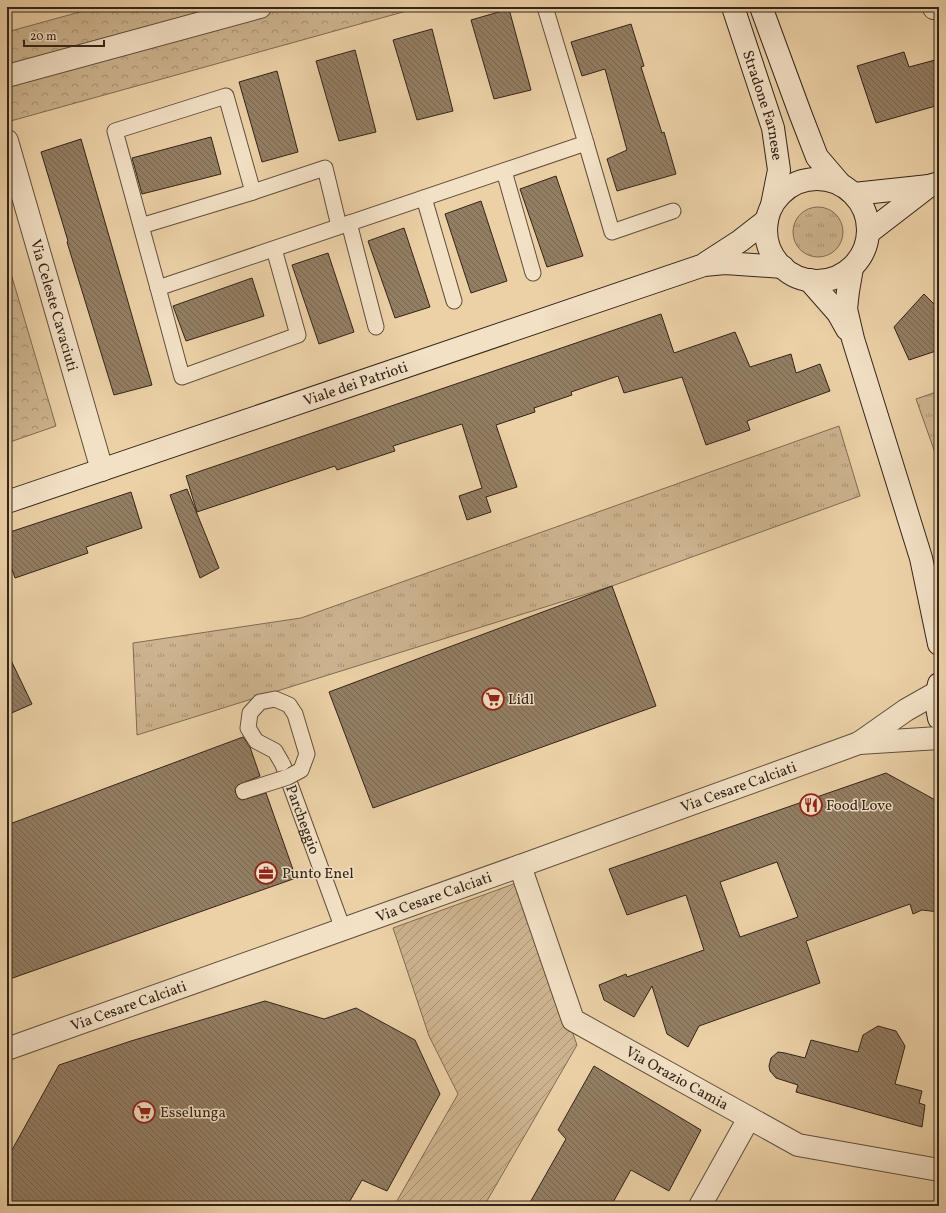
<svg xmlns="http://www.w3.org/2000/svg" width="946" height="1213" font-family="Vollkorn,serif">
<style>
.grass{fill:url(#grass-tufts);stroke:#806c54}
.park{fill:url(#park-crowns);stroke:#806c54}
.garden{fill:url(#garden-furrows);stroke:#806c54}
.building{fill:url(#building-back-hatch);stroke:#332419;fill-rule:evenodd}
.lines{fill:none;stroke-linecap:round;stroke-linejoin:round}
.lane-casing{stroke:#614f3c;stroke-width:17}
.street-casing{stroke:#614f3c;stroke-width:24}
.secondary-casing{stroke:#332419;stroke-width:24}
.lane{stroke:#f3e1c6;stroke-width:15}
.street{stroke:#f3e1c6;stroke-width:22}
.secondary{stroke:#f3e1c6;stroke-width:22}
.lane-bridge-casing{stroke:#614f3c;stroke-width:17;stroke-linecap:butt}
.lane-bridge{stroke:#f3e1c6;stroke-width:15}
.labels{text-anchor:middle;stroke-width:3;stroke-linejoin:round;paint-order:stroke}
.street-label{font-size:15px;fill:#332419;stroke:#f3e1c6}
.poi-label{font-size:15px;fill:#332419;stroke:#f3e1c6;text-anchor:start}
</style>
<defs>
<pattern id="grass-tufts" width="24" height="20" patternUnits="userSpaceOnUse"><rect width="24" height="20" fill="#cdb48f"/><path d="M3 7l-1-3M5 7V3M7 7l1-3M15 17l-1-3M17 17v-4M19 17l1-3" fill="none" stroke="#a79274"/></pattern>
<pattern id="park-crowns" width="20" height="18" patternUnits="userSpaceOnUse"><rect width="20" height="18" fill="#cdb48f"/><path d="M2 6a3 3 0 1 1 6 0M12 15a3 3 0 1 1 6 0" fill="none" stroke="#a79274"/></pattern>
<pattern id="garden-furrows" width="10" height="10" patternUnits="userSpaceOnUse"><rect width="10" height="10" fill="#cdb48f"/><path d="M-1 1l2-2M0 10L10 0M9 11l2-2" fill="none" stroke="#a79274"/></pattern>
<pattern id="building-back-hatch" width="6" height="6" patternUnits="userSpaceOnUse"><rect width="6" height="6" fill="#937e63"/><path d="M-1 5l2 2M0 0l6 6M5-1l2 2" fill="none" stroke="#796751"/></pattern>
</defs>
<rect width="100%" height="100%" fill="#ecd1a7"/>
<filter id="stains"><feTurbulence type="fractalNoise" baseFrequency=".005" numOctaves="4"/><feColorMatrix values="0 0 0 0 .2 0 0 0 0 .09 0 0 0 0 .02 0 0 0 .5 -.17"/></filter>
<radialGradient id="worn" r=".72"><stop offset=".6" stop-color="#630" stop-opacity="0"/><stop offset="1" stop-color="#630" stop-opacity=".3"/></radialGradient>
<g class="grass">
<circle cx="818" cy="232" r="25"/>
<polygon points="939,391 939,464 916,399"/>
<polygon points="839,426 860,496 612,586 137,735 133,643 301,618"/>
</g>
<g class="park">
<polygon points="98,7 421,7 7,122 7,32"/>
<polygon points="7,260 56,426 7,443"/>
</g>
<polygon class="garden" points="519,882 577,1045 484,1206 394,1206 458,1094 429,1036 393,928"/>
<g class="building">
<polygon points="509,9 531,90 494,99 471,20"/>
<polygon points="631,24 644,66 641,67 662,133 664,132 676,174 617,191 607,159 627,150 605,69 582,76 571,42"/>
<polygon points="432,29 453,111 417,120 393,40"/>
<polygon points="355,50 376,132 339,141 316,61"/>
<polygon points="904,52 909,67 939,59 939,105 876,123 857,66"/>
<polygon points="277,71 298,152 262,162 239,82"/>
<polygon points="211,137 221,174 142,194 132,158"/>
<polygon points="81,139 152,385 114,395 67,242 68,241 41,152"/>
<polygon points="556,176 583,256 547,267 520,189"/>
<polygon points="481,201 507,281 471,293 445,214"/>
<polygon points="404,228 430,307 395,318 368,241"/>
<polygon points="328,253 354,332 319,344 292,265"/>
<polygon points="252,278 264,316 186,341 173,306"/>
<polygon points="924,294 939,309 939,350 909,360 894,327"/>
<polygon points="661,314 674,353 735,332 750,367 791,354 796,373 820,364 830,391 747,421 750,430 706,445 682,377 624,393 618,376 571,392 572,395 534,408 535,412 496,425 517,487 486,497 491,512 467,520 459,496 482,488 462,424 393,446 395,451 337,470 335,466 197,512 186,476"/>
<polygon points="187,489 219,568 200,578 170,495"/>
<polygon points="131,492 142,528 86,547 88,553 15,578 7,555 7,533"/>
<polygon points="612,586 656,706 373,808 329,692"/>
<polygon points="7,652 32,704 7,715"/>
<polygon points="243,737 250,747 260,776 238,785 235,789 236,794 238,798 242,800 266,793 296,878 7,980 7,825"/>
<path d="M886,773L939,802V912L922,910L913,914L910,904L806,941L820,983L699,1026L688,1047L667,1034L652,986L634,1017L604,1000L599,985L626,974L627,977L704,950L686,895L627,915L609,869ZM777,862L798,917L740,937L720,882Z"/>
<polygon points="265,1001 324,1019 356,1008 415,1040 440,1094 387,1191 362,1180 347,1206 7,1206 7,1159 59,1065 131,1041"/>
<polygon points="878,1026 896,1031 905,1046 895,1084 922,1091 919,1103 925,1105 922,1127 796,1092 798,1085 776,1078 770,1071 769,1066 771,1058 778,1052 785,1053 805,1058 811,1040 858,1052 863,1035"/>
<polygon points="594,1066 701,1130 669,1191 631,1170 611,1206 528,1206 566,1139 558,1130"/>
</g>
<g class="lines">
<g class="lane-casing">
<g id="lane">
<polyline points="586,143 612,232 673,211"/>
<polyline points="504,171 533,273"/>
<polyline points="253,192 325,168 339,226"/>
<polyline points="424,198 454,301"/>
<polyline points="349,223 376,327"/>
<polyline points="141,226 253,192 226,96 115,131 158,288"/>
<polyline points="274,249 298,335 182,377 158,288 586,143 545,7"/>
<path id="s1" d="M283,765L343,929"/>
</g>
</g>
<g class="street-casing">
<g id="street">
<polyline points="934,8 936,7"/>
<polyline points="7,76 260,7"/>
<path id="s2" d="M7,141L102,470"/>
<polyline points="859,743 939,738"/>
<path id="s3" d="M520,866L573,1020L798,1145L939,1170"/>
<path id="s4" d="M7,1049L520,866L859,743L906,710L936,693"/>
<polyline points="700,1206 749,1118"/>
</g>
</g>
<g class="secondary-casing">
<g id="secondary">
<path id="s5" d="M733,7L773,128L779,170L772,205"/>
<polyline points="761,7 800,113 817,157 841,185"/>
<circle cx="817" cy="230" r="51"/>
<polyline points="854,194 929,186 939,183"/>
<polyline points="868,233 929,186"/>
<polyline points="706,263 740,241 767,220"/>
<polyline points="852,268 848,291 846,309 853,339 921,558 939,644"/>
<polyline points="809,280 838,313 847,329"/>
<path id="s6" d="M7,502L704,265L725,263L783,267"/>
<path d="M939,684C935,696 936,706 939,718"/>
</g>
</g>
<use href="#lane" class="lane"/>
<use href="#street" class="street"/>
<use href="#secondary" class="secondary"/>
<g class="lane-bridge-casing">
<polyline id="lane-bridge" points="244,791 288,777 301,770 307,754 295,714 289,705 275,699 260,702 250,713 248,728 256,741 275,751 282,763"/>
</g>
<use href="#lane-bridge" class="lane-bridge"/>
</g>
<defs>
<g id="supermarket-ring" transform="scale(1.15)"><circle r="9.5" fill="#f3e1c6" stroke="#8f2418" stroke-width="1.5"/><path d="M-6-5.5h2.5l.6 2H6L4.5 2H-2.5L-4.4-4H-6ZM-1.5 3.2a1.3 1.3 0 1 0 .1 0ZM3 3.2a1.3 1.3 0 1 0 .1 0Z" fill="#8f2418"/></g>
<g id="restaurant-ring" transform="scale(1.15)"><circle r="9.5" fill="#f3e1c6" stroke="#8f2418" stroke-width="1.5"/><path d="M-5-6h1v4h1v-4h1v4h1v-4h1v5L-1.5 .5V6h-2V.5L-5-1ZM5-6V6H3V1.5H1.5Q1.5-4 5-6Z" fill="#8f2418"/></g>
<g id="office-ring" transform="scale(1.15)"><circle r="9.5" fill="#f3e1c6" stroke="#8f2418" stroke-width="1.5"/><path d="M-6-3h4V-5.5h4V-3h4V5H-6ZM-1-4.5V-3h2v-1.5ZM-6 0V1H6V0Z" fill="#8f2418"/></g>
</defs>
<g fill-rule="evenodd">
<use href="#supermarket-ring" x="493" y="699"/>
<use href="#restaurant-ring" x="811" y="805"/>
<use href="#office-ring" x="266" y="873"/>
<use href="#supermarket-ring" x="144" y="1112"/>
</g>
<g class="labels">
<g class="street-label">
<text dy="5" stroke="none"><textPath href="#s5" startOffset="103">Stradone Farnese</textPath></text>
<text dy="5" stroke="none"><textPath href="#s2" startOffset="171">Via Celeste Cavaciuti</textPath></text>
<text dy="5" stroke="none"><textPath href="#s6" startOffset="368">Viale dei Patrioti</textPath></text>
<text dy="5" stroke="none"><textPath href="#s4" startOffset="777">Via Cesare Calciati</textPath></text>
<text dy="5" stroke="none"><textPath href="#s1" startOffset="58">Parcheggio</textPath></text>
<text dy="5" stroke="none"><textPath href="#s4" startOffset="453">Via Cesare Calciati</textPath></text>
<text dy="5" stroke="none"><textPath href="#s4" startOffset="129">Via Cesare Calciati</textPath></text>
<text dy="5" stroke="none"><textPath href="#s3" startOffset="282">Via Orazio Camia</textPath></text>
</g>
<g class="poi-label">
<text x="508" y="704">Lidl</text>
<text x="826" y="810">Food Love</text>
<text x="282" y="878">Punto Enel</text>
<text x="160" y="1117">Esselunga</text>
</g>
</g>
<rect width="946" height="1213" fill="none" stroke="#ecd1a7" stroke-width="24"/>
<rect x="8" y="8" width="930" height="1197" fill="none" stroke="#332419" stroke-width="2"/>
<rect x="12" y="12" width="922" height="1189" fill="none" stroke="#332419"/>
<path d="M24 40v6h80v-6" fill="none" stroke="#332419" stroke-width="2"/>
<text x="30" y="40" font-size="12" fill="#332419" stroke="#f3e1c6" stroke-width="3" paint-order="stroke">20 m</text>
<rect width="100%" height="100%" filter="url(#stains)"/>
<rect width="100%" height="100%" fill="url(#worn)"/>
</svg>
